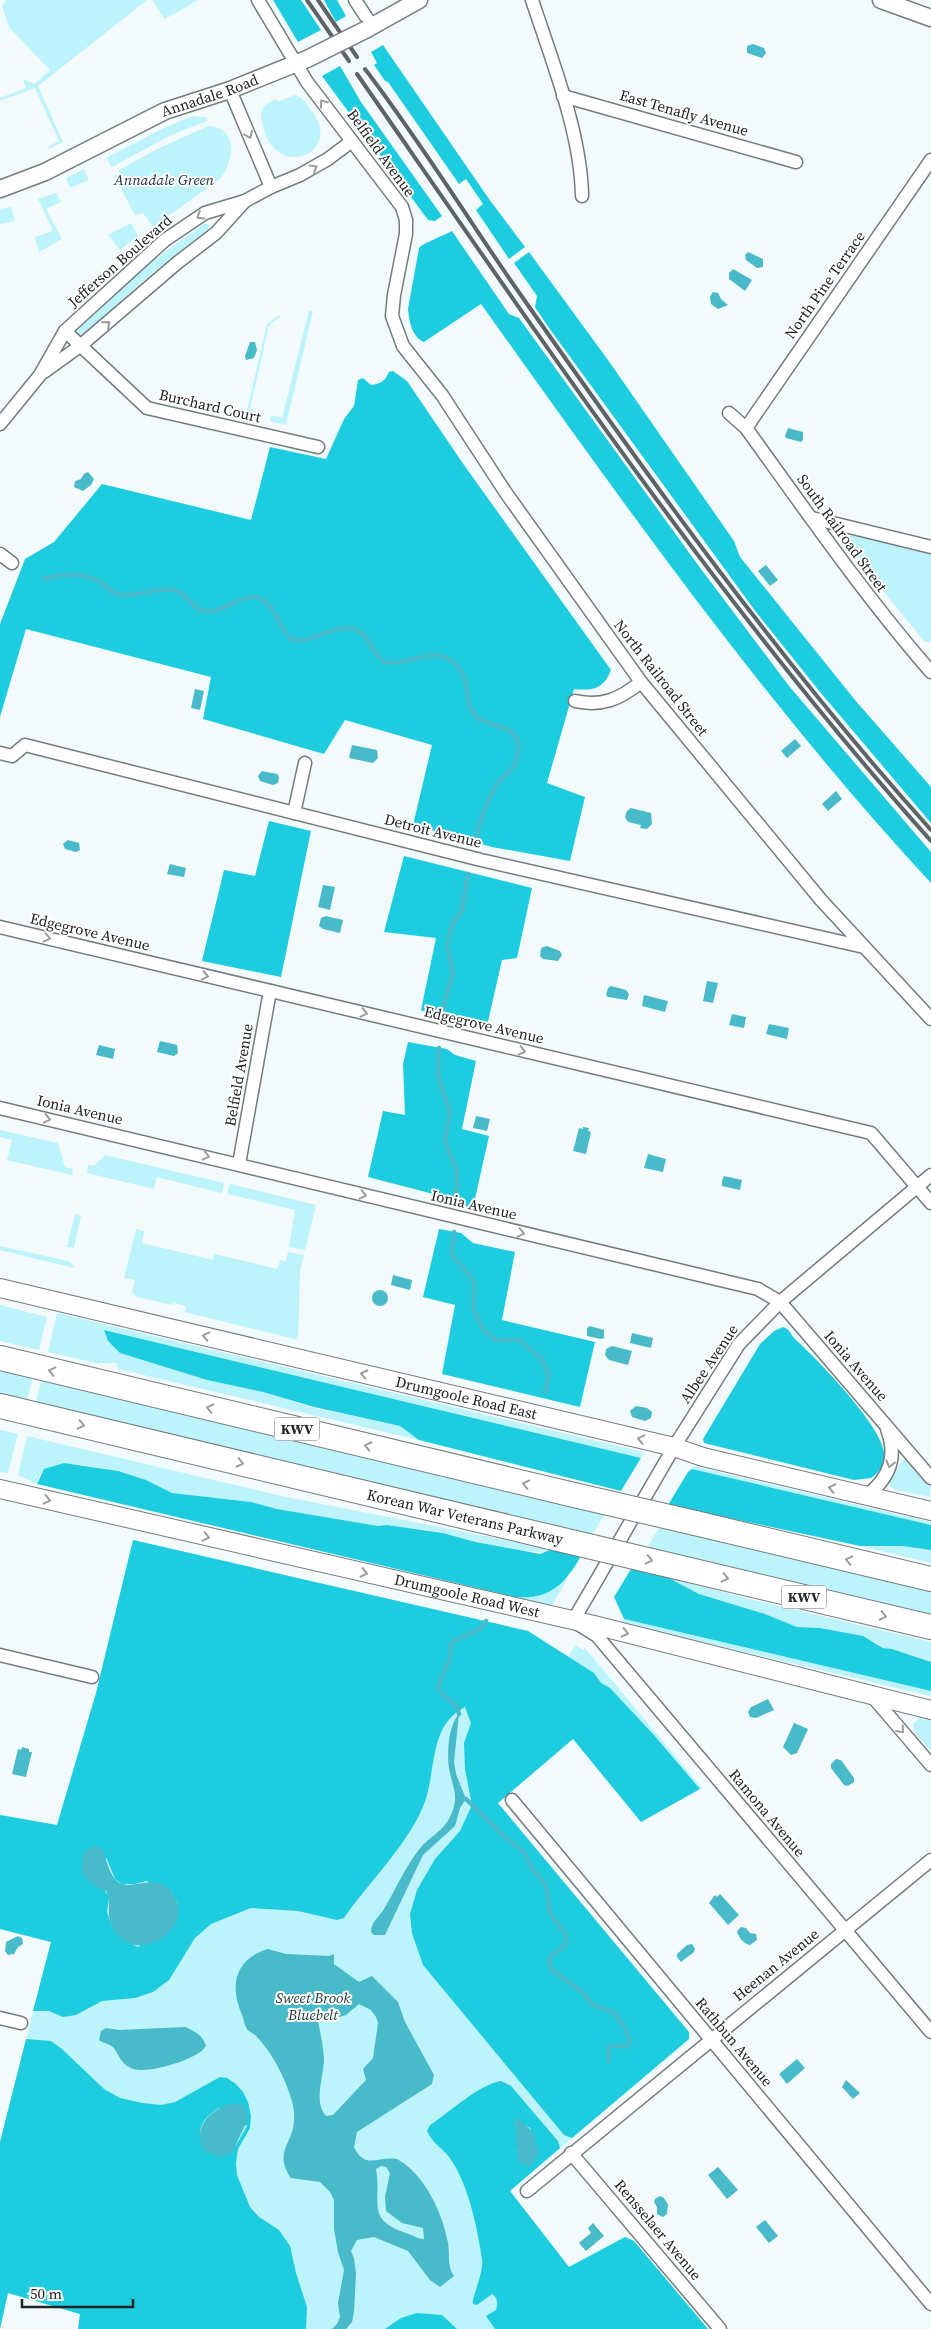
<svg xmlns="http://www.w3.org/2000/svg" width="931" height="2329" font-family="'Source Serif 4',serif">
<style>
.green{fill:#bdf3fb}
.forest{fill:#1ecce0;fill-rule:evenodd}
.water{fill:#48bac9;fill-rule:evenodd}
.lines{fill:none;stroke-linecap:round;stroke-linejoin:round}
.stream{stroke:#48bac9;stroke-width:4.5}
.minor-casing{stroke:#757c7e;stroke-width:15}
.tertiary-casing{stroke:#757c7e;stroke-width:19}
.secondary-casing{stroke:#757c7e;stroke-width:20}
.motorway-casing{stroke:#757c7e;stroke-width:26}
.minor{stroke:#fff;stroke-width:12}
.tertiary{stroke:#fff;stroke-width:16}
.secondary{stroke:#fff;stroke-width:18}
.motorway{stroke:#fff;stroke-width:24}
.rail{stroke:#5f6363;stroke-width:4}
.tertiary-bridge-casing{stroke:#757c7e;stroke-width:19;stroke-linecap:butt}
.motorway-bridge-casing{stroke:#757c7e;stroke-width:26;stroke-linecap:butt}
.tertiary-bridge{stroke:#fff;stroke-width:16}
.motorway-bridge{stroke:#fff;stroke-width:24}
.oneway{stroke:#9b9c9c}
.labels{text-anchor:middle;stroke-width:4;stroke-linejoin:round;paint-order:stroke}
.shield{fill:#fff;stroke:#646666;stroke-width:1}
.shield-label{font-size:14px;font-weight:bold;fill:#212424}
.street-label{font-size:15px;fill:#212424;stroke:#fff}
.park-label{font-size:15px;font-style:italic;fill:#1b3438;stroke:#fff}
</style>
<rect width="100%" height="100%" fill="#f2fafb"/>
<g class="green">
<polygon points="6,0 147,0 38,86 63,142 48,149 49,146 59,141 35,88 0,101 0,98 26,88 23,79 34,84 50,70 9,27 2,6"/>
<polygon points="152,0 198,0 165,19"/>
<path d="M295,95C303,97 307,105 312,111C346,156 266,186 261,113C263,105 269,102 277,99V102Z"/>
<polygon points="193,116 207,118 207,121 171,135 112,167 106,158 164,128"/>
<path d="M208,126C239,127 234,160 221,178L153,227L143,213L135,215L114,176L119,173V170L157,149Z"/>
<polygon points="84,169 89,180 70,188 66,178"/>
<polygon points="56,193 61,202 46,209 62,239 39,252 35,237 53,231 38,199"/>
<polygon points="11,207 15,221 0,224 0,209"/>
<polygon points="131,223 138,236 120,250 108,235"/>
<path d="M204,224H209L208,229L151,274L86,332L79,334L77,328C114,289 160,255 204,224Z"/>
<polygon points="309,311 313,311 286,425 270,421 271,415 282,418"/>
<polygon points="279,315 280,317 269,325 250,409 255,411 254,417 246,415 267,324"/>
<polygon points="851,536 857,536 931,554 931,642 925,642 847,547 846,541"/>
<polygon points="0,1130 58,1143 65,1167 73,1169 72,1175 7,1160 12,1140 0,1137"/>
<polygon points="105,1155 224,1183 222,1193 157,1177 154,1189 87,1173 88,1165 94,1166"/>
<polygon points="230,1184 316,1205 305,1250 289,1247 295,1210 227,1194"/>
<polygon points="75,1214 81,1216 74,1248 67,1247"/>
<polygon points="136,1229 144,1231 142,1243 213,1260 214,1254 278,1269 280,1260 286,1261 288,1252 304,1255 300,1272 298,1340 185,1312 186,1306 173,1303 172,1305 137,1297 132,1292 135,1280 124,1278"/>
<polygon points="0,1246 68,1261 72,1264 74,1268 0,1250"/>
<polygon points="0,1305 47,1317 39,1350 0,1341"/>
<polygon points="57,1313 643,1452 641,1458 105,1330 108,1341 120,1353 207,1380 263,1392 314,1408 400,1426 419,1440 118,1369 116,1363 96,1363 48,1352"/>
<polygon points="0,1368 33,1376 27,1401 0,1395"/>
<polygon points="42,1377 606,1512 592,1535 36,1403"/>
<polygon points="0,1430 18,1434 8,1473 0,1472"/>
<path d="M27,1436L286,1497L552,1549C528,1559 471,1539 444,1533C426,1529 406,1528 387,1525L378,1526L277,1509L251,1502L172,1493L118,1471L89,1466L64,1463L40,1474L37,1484L18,1475Z"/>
<polygon points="906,1459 931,1486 930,1497 895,1490 890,1486 890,1482 902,1460"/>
<polygon points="693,1466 931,1522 931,1525 692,1469"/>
<polygon points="661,1524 931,1588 931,1615 647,1548"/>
<polygon points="133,1540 528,1631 568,1657 576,1645 583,1650 585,1648 702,1788 641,1822 573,1739 498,1803 690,2036 689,2039 510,2191 569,2267 625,2237 634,2241 708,2329 78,2329 80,2314 8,2293 0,2329 0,2142 51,1942 0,1929 0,1815 57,1825 96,1693"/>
<polygon points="860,1546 902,1546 931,1550 931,1563"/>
<path d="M569,1576L551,1607L515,1597C531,1598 558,1589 569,1576Z"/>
<polygon points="665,1576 753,1600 931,1642 931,1662 892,1649 883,1648 876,1642 839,1632 820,1628 797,1627 765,1614 699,1594"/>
<polygon points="624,1619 931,1691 931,1696 621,1623"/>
<polygon points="919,1718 931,1720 931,1751 914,1731 913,1724"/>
</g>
<g class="forest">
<polygon points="273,0 301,0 321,30 298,42"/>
<polygon points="324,0 337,0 346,16 336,22"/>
<polygon points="383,45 489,199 525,247 509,259 476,210 483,204 466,179 459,184 388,82 385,81 374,65 377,63 371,52"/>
<polygon points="340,66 361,102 442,216 435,221 428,220 322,76"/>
<path d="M452,231L509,314L519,318L698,565L789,686L931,852V883C765,704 623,503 481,304L424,342C412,337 409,321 408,309L419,248C421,244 445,235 452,231Z"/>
<polygon points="529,252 608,360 734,541 740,557 855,700 931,787 931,823 820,692 756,612 549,328 535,307 537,296 514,263"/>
<path d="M393,371L407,381L464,465L611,670C604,689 593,691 574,689L547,783L585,797L570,861L492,847L413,825L432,745L345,720L324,754L203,719L211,677L26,629L0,717V624L25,559L54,542L102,484L251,520L270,447L326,459L344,419L354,406L358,380L363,378L371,385C381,384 385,381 389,372Z"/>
<polygon points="269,821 311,831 281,977 202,961 224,870 255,876"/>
<polygon points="404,856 532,888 517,958 502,960 487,1026 442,1020 421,1010 436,938 384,932"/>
<polygon points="408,1042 447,1049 455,1055 476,1061 462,1129 489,1136 473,1208 447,1202 441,1196 368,1177 383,1111 405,1115 403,1064"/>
<polygon points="439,1229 461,1233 473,1243 515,1252 502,1320 595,1342 580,1407 442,1374 455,1305 423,1297"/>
<path d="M783,1327C791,1329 790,1335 796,1340C818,1360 880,1424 884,1452C886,1463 880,1472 871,1478L854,1480L704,1443L703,1439L760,1344L774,1331Z"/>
<polygon points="104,1330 641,1458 621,1491 419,1440 400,1426 314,1407 263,1392 207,1380 120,1353 108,1341"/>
<path d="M64,1463L118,1471L146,1480L172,1493L251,1502L277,1509L378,1526L387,1525L443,1533L476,1542L540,1554L552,1549L581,1556C565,1584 550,1600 515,1597L37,1484L44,1469Z"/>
<polygon points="692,1469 931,1525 931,1550 902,1546 860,1546 668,1505 688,1472"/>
<path d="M133,1540L528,1631L594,1673L601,1683L610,1688L653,1734L700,1789L641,1822L573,1739L498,1803L689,2032V2039L572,2138L564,2135L423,1965L412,1933L410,1914L417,1890L435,1859L460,1831L472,1805L465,1769L464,1743L471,1723L465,1707C426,1727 438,1775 422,1809C404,1849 369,1882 344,1918L337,1920L298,1911L251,1908L211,1924L195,1938L169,1980L153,1992L135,1998L102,2001L76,2015L63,2017L49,2011H33L51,1942L0,1929V1815L57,1825L96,1693ZM106,1857L115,1879L122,1884H135L146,1881L172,1893L178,1904V1916L138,1947L125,1941L118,1935L112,1926L107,1912L109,1897L105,1891Z"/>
<polygon points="631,1569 665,1576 699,1594 765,1614 797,1627 820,1628 863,1636 883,1648 892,1649 931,1662 931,1691 624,1619 614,1597"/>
<path d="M26,2039L51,2041L62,2049L104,2089L120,2098L142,2103L161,2105L175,2102L220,2077L227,2078L236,2084L243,2092L248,2102L251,2116L250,2128L238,2149L236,2163L237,2175L250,2207L259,2217L279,2230L290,2246L296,2273L307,2307L306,2329H78L80,2314L8,2293L0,2329V2142ZM219,2108L247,2126L235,2147L220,2157C196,2141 192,2125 219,2108Z"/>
<path d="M501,2081L511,2086L558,2141L560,2148L510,2191L569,2267L625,2237L634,2241L708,2329H495L486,2316L496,2310C498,2303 498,2298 492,2294L477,2305L473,2304C471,2299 484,2273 482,2260C478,2230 468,2182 449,2157C442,2148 432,2143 427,2131L430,2125C450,2112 478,2085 501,2081ZM515,2120L530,2128L535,2143L517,2153L518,2143Z"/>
<polygon points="417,2313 442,2315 457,2329 385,2329 401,2318"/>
</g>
<g class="water">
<polygon points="753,44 764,48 766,53 762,58 747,53 747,46"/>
<polygon points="748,252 763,259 763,267 757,268 746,260 745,255"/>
<polygon points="733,269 752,280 745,291 729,279 729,273"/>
<polygon points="713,292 718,293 721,299 728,305 718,309 711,304 710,297"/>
<polygon points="250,342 255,342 257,350 254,358 246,360 245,356"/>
<polygon points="788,428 803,432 803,440 801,442 786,438 785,436"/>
<polygon points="88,472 94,479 91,485 83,491 74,487 75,481 81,479 84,474"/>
<polygon points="766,565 778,580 770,586 758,571"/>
<polygon points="195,689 204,691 200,710 191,708"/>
<polygon points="795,739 801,746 787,758 781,751"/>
<polygon points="352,745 377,750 378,758 373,763 349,758"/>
<polygon points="262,771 277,774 279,777 278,783 273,785 260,781 258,776"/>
<polygon points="836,791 842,799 828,811 822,804"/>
<polygon points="631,808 651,813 652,824 647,829 640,828 641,825 628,822 625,817 627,811"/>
<polygon points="68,840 79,843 80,850 76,852 65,849 63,844"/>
<polygon points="170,864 186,868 184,877 167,874"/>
<polygon points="323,885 335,887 330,910 318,907"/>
<polygon points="326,916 343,920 340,933 323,929 319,926 321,918"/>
<polygon points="547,946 560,951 562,955 558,961 543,959 540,956 541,948"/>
<polygon points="707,981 718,983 713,1003 703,1001"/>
<polygon points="611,986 626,990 629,994 627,1000 608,997 606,995 608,988"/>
<polygon points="644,995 668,1001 665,1012 642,1006"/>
<polygon points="732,1014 746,1017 744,1028 729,1025"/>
<polygon points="769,1024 789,1028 787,1039 766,1034"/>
<polygon points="160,1041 177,1045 178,1053 174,1056 157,1052"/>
<polygon points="99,1045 115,1049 113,1059 96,1055"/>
<polygon points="476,1116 490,1119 487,1131 473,1128"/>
<polygon points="583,1127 589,1128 588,1131 591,1132 586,1154 573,1151 579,1128 583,1129"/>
<polygon points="648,1154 666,1159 663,1172 644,1168"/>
<polygon points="724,1176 742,1180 740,1190 722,1186 722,1181"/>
<polygon points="393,1275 412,1280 410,1290 391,1285"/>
<circle cx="380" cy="1298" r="8"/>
<polygon points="590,1326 604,1330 604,1338 601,1339 587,1336 587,1328"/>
<polygon points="632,1333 653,1338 651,1348 630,1343"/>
<polygon points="612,1346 632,1351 628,1365 609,1360 605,1355 606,1349"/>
<polygon points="636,1406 647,1408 652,1412 651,1418 645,1421 632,1417 630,1411"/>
<polygon points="768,1699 774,1710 756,1718 750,1717 748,1712 751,1707"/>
<path d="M459,1714L454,1762L456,1774L466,1799L460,1808L455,1826L423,1855L385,1935H374L371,1932C371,1922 379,1917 384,1909C396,1889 406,1865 421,1847C430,1837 445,1829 450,1817C459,1799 454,1790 450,1773C446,1757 448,1725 459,1714Z"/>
<polygon points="794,1723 808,1729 797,1753 791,1755 783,1747"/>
<polygon points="22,1747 29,1749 29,1752 32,1752 26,1777 12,1774 18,1749 21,1750"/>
<polygon points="836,1759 841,1760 854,1778 854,1782 848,1786 844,1785 831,1768 831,1764"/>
<path d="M94,1846L101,1847C106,1857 108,1871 115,1879C131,1897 160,1863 177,1902C189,1928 141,1964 117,1934C103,1916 113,1905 106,1891C85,1883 78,1873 84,1852Z"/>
<polygon points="720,1894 739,1915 728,1925 709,1903 715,1895 717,1897"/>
<path d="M741,1927L746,1928L750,1933L756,1934L757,1940L750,1945C744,1944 738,1937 737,1931Z"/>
<polygon points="18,1936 22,1938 23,1944 18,1947 14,1954 8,1955 5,1951 6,1942"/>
<polygon points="692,1944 695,1949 694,1952 681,1962 677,1957 677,1954 687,1945"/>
<path d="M268,1949L286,1954L329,1956L334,1954V1964L359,1982L372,1976L398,2002L405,2022L434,2075L432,2084L357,2132L354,2147C365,2170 377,2156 397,2159C424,2173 443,2214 448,2243C450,2254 447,2267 454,2276L440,2287L430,2280L408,2251L374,2237L357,2240L351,2251L354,2259L356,2273L354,2312L352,2322L346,2329H332L337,2324L340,2317L338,2303L344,2270L338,2252L334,2229V2200L330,2192L320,2182L291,2178C273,2152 293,2144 294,2121C295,2113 293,2103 290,2095C283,2074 271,2051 256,2036C253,2033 249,2032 247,2029C244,2024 244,2019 242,2015C229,1985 235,1959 268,1949ZM359,2004L371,2010L376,2017L378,2023L373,2058L363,2069L366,2080L333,2115L326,2116C313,2102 324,2075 324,2059C323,2043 319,2027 316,2012L321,2010L339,2017L346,2015ZM381,2166L386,2167L390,2173L385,2197L386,2211L402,2223L423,2228L424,2239C418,2239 412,2235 406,2233C365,2220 382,2202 376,2169Z"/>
<path d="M185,2027C194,2031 203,2035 206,2046C199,2059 149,2074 134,2069C121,2065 120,2056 113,2047C109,2044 103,2043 99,2040L101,2031L106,2028L119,2030Z"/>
<polygon points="797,2059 805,2068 787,2084 779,2074"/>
<polygon points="846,2080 860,2093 853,2099 842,2087"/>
<path d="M229,2104H237L245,2106L248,2119L232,2153L220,2157L204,2151C192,2128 208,2112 229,2104Z"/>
<polygon points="518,2118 535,2134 535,2143 539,2152 532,2165 526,2166 518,2161 515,2120"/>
<polygon points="718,2167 738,2190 727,2199 708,2175"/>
<polygon points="660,2196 663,2197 668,2204 667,2214 663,2217 657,2214 657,2207 654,2202 655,2199"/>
<polygon points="765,2220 778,2236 769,2243 756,2227"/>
<polygon points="593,2223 604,2236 586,2251 579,2243 591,2233 588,2228"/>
</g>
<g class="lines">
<g class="stream">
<path d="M44,579C62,574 85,572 100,582C109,587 113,595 123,595C141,596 159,586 176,591C188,595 193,609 204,611C224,614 240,593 259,598C275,604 278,627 291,639C314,646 339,618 360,632C370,638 372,653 384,662C414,668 437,638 461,671C471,685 463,705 477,717C490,728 511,723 518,742C519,775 506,768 494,789C485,806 479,823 475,841"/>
<polyline points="443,1019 445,1000 453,973 447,945 452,925 462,910 468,874"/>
<polyline points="439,1048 438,1076 450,1112 445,1142 457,1171 457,1186 454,1202"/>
<polyline points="454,1232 452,1256 472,1278 475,1288 473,1305 475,1313 485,1332 496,1340 519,1340 541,1358 549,1375 545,1392"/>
<path d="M459,1714L457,1706C431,1688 438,1687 449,1661C452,1655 449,1648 452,1642L480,1629L486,1621"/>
<polyline points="466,1799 505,1837 524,1852 533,1870 546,1885 550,1913 566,1935 566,1942 563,1947 551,1956 549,1961 551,1969 583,1993 593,2005 615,2013 625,2029 630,2041 628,2046 612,2046 608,2048 609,2061"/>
</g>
<g class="minor-casing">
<g id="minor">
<polyline points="258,0 307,82 402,207 406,220 406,234 394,295 392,316 403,346 442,395 506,493 641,682 821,900 931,1019"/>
<polyline points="355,0 372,26"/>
<path d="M532,0C552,61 581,133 582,196"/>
<polyline points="230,90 271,187"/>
<polyline points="563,96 796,162"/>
<polyline points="65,331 147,408 318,447"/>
<polyline points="44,372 80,346 177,263 216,233 245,201"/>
<path d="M729,413L746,428C806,511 864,595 931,672"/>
<polyline points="0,424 40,375 65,331 165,240 205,213 245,201 271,187 300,175 328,159 352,141"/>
<polyline points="746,428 931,160"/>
<polyline points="812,518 931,547"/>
<polyline points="0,554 12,563"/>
<path d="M575,701C602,707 620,699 641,682"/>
<polyline points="0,753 12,756 25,745 481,860 864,947"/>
<polyline points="294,813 305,763"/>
<polyline points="0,927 871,1133 931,1203"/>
<polyline points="0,1108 758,1289 780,1302 931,1478"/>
<polyline points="239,1164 270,991"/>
<polyline points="931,1175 780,1302 739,1344 674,1447 573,1621 597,1636 931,2032"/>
<path d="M866,1496C889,1479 898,1457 887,1429"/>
<polyline points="0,1655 92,1677"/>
<polyline points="872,1696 931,1765"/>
<polyline points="512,1800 931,2304"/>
<polyline points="0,2018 21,2023"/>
<polyline points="571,2153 720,2329"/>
<polyline points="527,2191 931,1860"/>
</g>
</g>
<g class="tertiary-casing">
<g id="tertiary">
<polyline points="881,0 931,18"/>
<polyline points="367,29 419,0"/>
<path id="s1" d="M0,189L45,172L165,111L230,90L307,59"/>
</g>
</g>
<g class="secondary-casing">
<g id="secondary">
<path id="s2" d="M0,1288L674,1447L703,1457L931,1511"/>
<path id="s3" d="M0,1489L594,1625L931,1710"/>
</g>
</g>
<g class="motorway-casing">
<g id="motorway">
<polyline points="0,1358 574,1495"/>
<polyline points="0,1406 550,1537"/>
<polyline points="695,1523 931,1579"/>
<polyline points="677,1567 931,1627"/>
</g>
</g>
<use href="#minor" class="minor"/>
<use href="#tertiary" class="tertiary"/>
<use href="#secondary" class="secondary"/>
<use href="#motorway" class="motorway"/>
<g class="rail">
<polyline points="307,0 349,61"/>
<polyline points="318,0 357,57"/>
<path d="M365,69C417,137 463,211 511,281C643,470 777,659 931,830"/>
<path d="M357,74C539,336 718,603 931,841"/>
</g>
<g class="tertiary-bridge-casing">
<polyline id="tertiary-bridge" points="307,59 367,29"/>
</g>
<g class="motorway-bridge-casing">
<g id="motorway-bridge">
<polyline points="574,1495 695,1523"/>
<polyline points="550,1537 677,1567"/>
</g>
</g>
<use href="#tertiary-bridge" class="tertiary-bridge"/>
<use href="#motorway-bridge" class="motorway-bridge"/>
</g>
<defs><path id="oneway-chevron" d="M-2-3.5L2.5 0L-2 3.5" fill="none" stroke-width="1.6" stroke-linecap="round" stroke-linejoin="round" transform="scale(1.25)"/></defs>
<g class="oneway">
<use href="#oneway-chevron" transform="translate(323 103) rotate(-127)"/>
<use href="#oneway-chevron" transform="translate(249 135) rotate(67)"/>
<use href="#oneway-chevron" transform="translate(314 168) rotate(-30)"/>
<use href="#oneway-chevron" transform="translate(200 216) rotate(148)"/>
<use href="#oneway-chevron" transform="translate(107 324) rotate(-41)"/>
<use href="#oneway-chevron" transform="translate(47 938) rotate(13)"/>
<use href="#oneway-chevron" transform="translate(205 976) rotate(13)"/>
<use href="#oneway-chevron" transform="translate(364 1013) rotate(13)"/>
<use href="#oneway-chevron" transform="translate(522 1051) rotate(13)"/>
<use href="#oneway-chevron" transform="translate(47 1119) rotate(13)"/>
<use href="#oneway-chevron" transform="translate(206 1156) rotate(13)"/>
<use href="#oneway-chevron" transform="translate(363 1195) rotate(13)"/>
<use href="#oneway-chevron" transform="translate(521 1233) rotate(13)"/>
<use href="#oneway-chevron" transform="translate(206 1336) rotate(-167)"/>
<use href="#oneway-chevron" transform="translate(52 1371) rotate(-167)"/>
<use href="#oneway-chevron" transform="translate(364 1374) rotate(-167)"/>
<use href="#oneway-chevron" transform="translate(210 1408) rotate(-167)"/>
<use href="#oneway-chevron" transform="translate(81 1425) rotate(13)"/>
<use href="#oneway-chevron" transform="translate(641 1439) rotate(-167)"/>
<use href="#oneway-chevron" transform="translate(368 1446) rotate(-167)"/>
<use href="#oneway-chevron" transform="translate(240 1463) rotate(13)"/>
<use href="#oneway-chevron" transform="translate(890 1464) rotate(104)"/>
<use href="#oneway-chevron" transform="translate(526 1484) rotate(-167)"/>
<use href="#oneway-chevron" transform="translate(832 1488) rotate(-167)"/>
<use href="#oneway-chevron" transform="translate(47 1500) rotate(13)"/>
<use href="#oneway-chevron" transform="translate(206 1537) rotate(13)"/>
<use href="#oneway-chevron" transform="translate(649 1560) rotate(13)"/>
<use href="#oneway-chevron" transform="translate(849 1560) rotate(-167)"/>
<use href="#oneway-chevron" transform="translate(364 1573) rotate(13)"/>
<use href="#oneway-chevron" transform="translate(725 1578) rotate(13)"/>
<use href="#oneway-chevron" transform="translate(883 1616) rotate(13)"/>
<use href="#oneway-chevron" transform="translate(625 1633) rotate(14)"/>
<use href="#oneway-chevron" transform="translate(901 1730) rotate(49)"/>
</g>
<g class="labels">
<g class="shield">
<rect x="274.5" y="1417.5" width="45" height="23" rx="4"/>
<rect x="781.5" y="1585.5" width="45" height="23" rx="4"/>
</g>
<g class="shield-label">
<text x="297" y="1434">KWV</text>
<text x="804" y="1602">KWV</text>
</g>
<g class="street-label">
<text dy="5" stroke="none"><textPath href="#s1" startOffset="230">Annadale Road</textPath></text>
<text transform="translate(684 113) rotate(16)" y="5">East Tenafly Avenue</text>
<text transform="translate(381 153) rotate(54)" y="5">Belfield Avenue</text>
<text transform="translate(120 261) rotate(-41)" y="5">Jefferson Boulevard</text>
<text transform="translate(825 285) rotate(-55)" y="5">North Pine Terrace</text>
<text transform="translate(210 406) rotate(13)" y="5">Burchard Court</text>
<text transform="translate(842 533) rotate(54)" y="5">South Railroad Street</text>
<text transform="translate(661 678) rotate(52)" y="5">North Railroad Street</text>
<text transform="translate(433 831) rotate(14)" y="5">Detroit Avenue</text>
<text transform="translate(90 932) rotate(13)" y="5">Edgegrove Avenue</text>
<text transform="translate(484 1025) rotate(13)" y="5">Edgegrove Avenue</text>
<text transform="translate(239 1075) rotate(-80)" y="5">Belfield Avenue</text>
<text transform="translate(80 1110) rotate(13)" y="5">Ionia Avenue</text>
<text transform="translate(474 1205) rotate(13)" y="5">Ionia Avenue</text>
<text transform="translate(709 1364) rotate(-56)" y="5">Albee Avenue</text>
<text transform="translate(856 1366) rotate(49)" y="5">Ionia Avenue</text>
<text dy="5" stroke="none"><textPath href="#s2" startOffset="479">Drumgoole Road East</textPath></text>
<text transform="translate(465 1517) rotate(13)" y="5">Korean War Veterans Parkway</text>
<text dy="5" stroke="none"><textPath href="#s3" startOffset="479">Drumgoole Road West</textPath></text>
<text transform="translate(767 1813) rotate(50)" y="5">Ramona Avenue</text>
<text transform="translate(776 1965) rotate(-39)" y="5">Heenan Avenue</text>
<text transform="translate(734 2042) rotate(50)" y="5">Rathbun Avenue</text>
<text transform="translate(658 2230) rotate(50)" y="5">Rensselaer Avenue</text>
</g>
<g class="park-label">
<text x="164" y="185">Annadale Green</text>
<text x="313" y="2003">Sweet Brook<tspan x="313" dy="17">Bluebelt</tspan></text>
</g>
</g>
<path d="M22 2299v8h111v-8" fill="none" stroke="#212424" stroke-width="2.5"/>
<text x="30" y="2299" font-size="15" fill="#212424" stroke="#ffffff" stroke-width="4" paint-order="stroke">50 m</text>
</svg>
